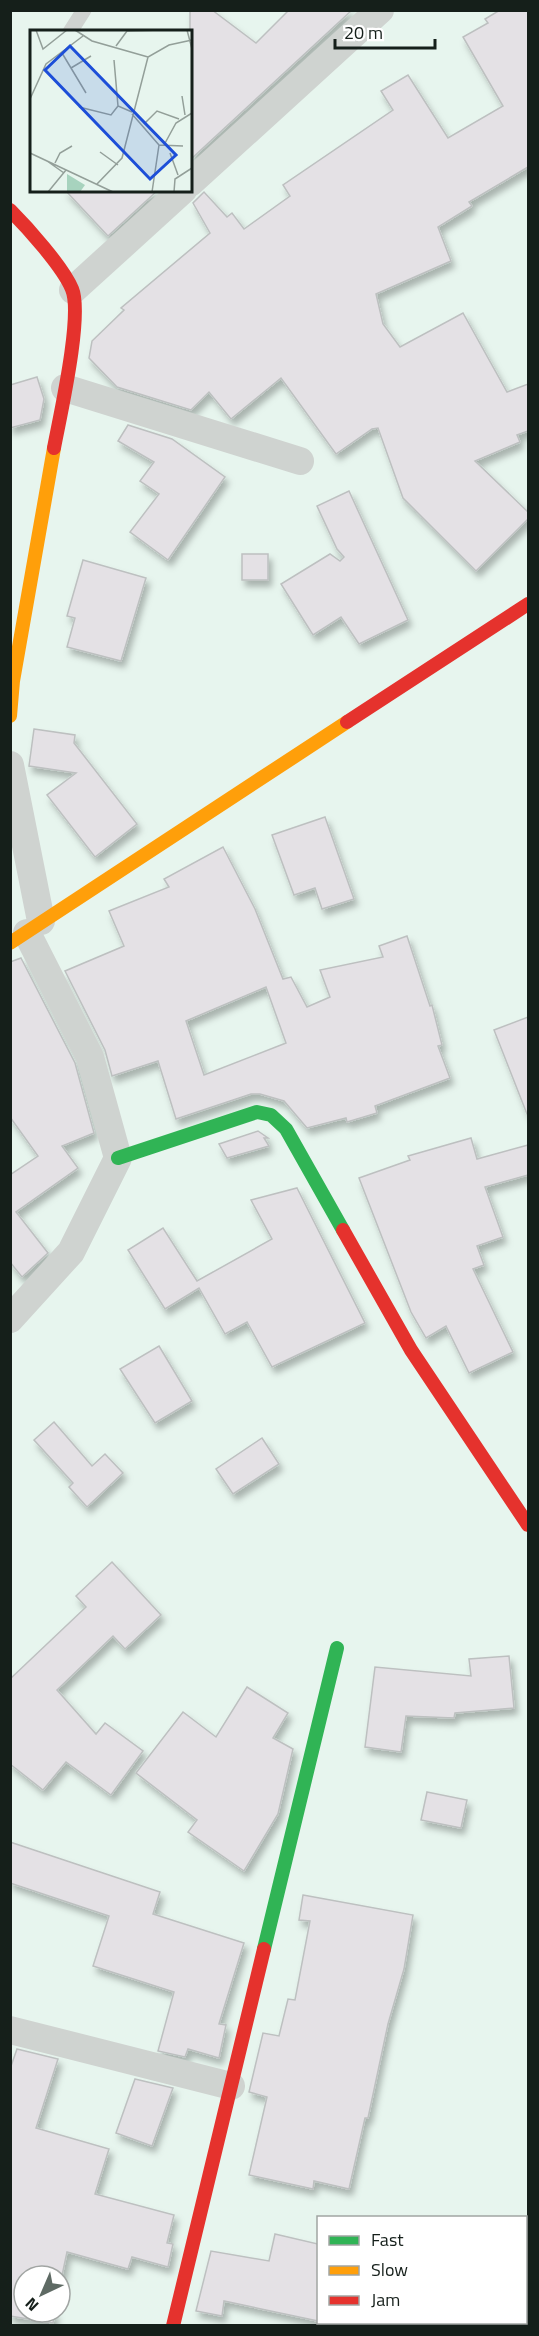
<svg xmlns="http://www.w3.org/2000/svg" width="539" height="2336" font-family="'Titillium Web',sans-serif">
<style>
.building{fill:#e4e1e5;stroke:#bdc0c0;stroke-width:1.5;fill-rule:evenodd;filter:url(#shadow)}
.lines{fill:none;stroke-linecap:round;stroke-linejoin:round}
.lane{stroke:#cfd3d0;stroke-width:15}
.street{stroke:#cfd3d0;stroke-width:28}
.fast{stroke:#30b455;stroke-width:14}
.slow{stroke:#ff9f0a;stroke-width:14}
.jam{stroke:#e5322d;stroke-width:14}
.inset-road{fill:none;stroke:#939f99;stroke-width:1.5}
.view{fill:#1d4ed8;fill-opacity:0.15;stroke:#1d4ed8;stroke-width:3}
.inset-edge{fill:none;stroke:#151f1a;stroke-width:3}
</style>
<defs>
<filter id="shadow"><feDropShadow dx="3.5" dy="6" stdDeviation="3" flood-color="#0004"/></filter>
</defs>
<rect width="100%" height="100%" fill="#e7f5ee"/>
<g class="building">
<polygon points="190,10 212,10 256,43 289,10 352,10 190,160"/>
<polygon points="500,10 528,10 528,167 469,202 472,206 438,227 451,261 376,294 383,324 400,347 463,313 507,392 528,384 528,431 517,435 520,442 475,461 528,512 528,519 476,571 403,498 378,428 372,429 336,454 281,378 231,419 209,392 191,410 117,387 89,358 92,341 124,310 121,308 210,233 193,203 204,192 227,217 232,213 244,229 290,196 283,185 393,110 381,91 408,75 448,138 503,106 463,37 488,23 485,19"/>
<polygon points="65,190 158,190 108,236"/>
<polygon points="37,377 44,399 40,420 10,428 10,385"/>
<polygon points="128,425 172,439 225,477 168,560 130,532 159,494 140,481 154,462 118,441"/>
<polygon points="349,491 408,620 359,644 341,617 313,635 281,584 330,554 340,561 344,557 337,549 317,506"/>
<rect x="242" y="554" width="26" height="26"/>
<polygon points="83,560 146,578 121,661 67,647 75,618 67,616"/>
<polygon points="34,729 75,735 74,743 137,824 95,857 47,795 76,773 29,766"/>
<polygon points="325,817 354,899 322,909 315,888 294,895 272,835"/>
<path d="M223,847L255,909L283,979L291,977L307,1007L330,997L320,970L383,957L379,946L407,936L430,1006L432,1005L442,1045L438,1046L450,1078L375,1106L377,1113L347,1122L346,1118L307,1128L284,1101L260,1094H251L176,1119L158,1061L112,1076L105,1050L65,971L124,946L109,911L169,887L164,879ZM266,987L286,1043L204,1075L186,1021Z"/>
<polygon points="21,958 75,1063 94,1133 62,1146 78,1168 16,1212 48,1253 22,1277 10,1262 10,1175 38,1156 10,1117 10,962"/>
<polygon points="528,1017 528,1114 527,1114 494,1030"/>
<polygon points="258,1131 268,1138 264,1138 269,1146 227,1158 219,1144"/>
<polygon points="471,1138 477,1159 528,1145 528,1175 485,1187 503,1237 477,1246 484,1265 473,1269 513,1352 469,1373 446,1326 426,1338 411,1312 359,1178 410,1160 408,1156"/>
<polygon points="297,1188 365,1323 272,1367 247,1322 225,1334 199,1288 165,1309 128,1250 163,1228 197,1281 272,1239 251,1200"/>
<polygon points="159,1346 192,1401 155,1423 120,1369"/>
<polygon points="54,1422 92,1466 105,1454 123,1473 87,1507 69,1487 73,1483 34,1440"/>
<polygon points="262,1438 279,1464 233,1494 216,1469"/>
<polygon points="112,1562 161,1615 125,1649 113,1636 57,1690 96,1734 105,1723 143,1751 111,1795 66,1762 43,1790 10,1764 10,1679 86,1607 76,1596"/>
<polygon points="509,1656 514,1708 455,1713 454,1718 406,1716 401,1752 365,1747 375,1667 471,1676 469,1659"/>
<polygon points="247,1687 288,1713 273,1738 293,1749 278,1814 244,1871 188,1832 197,1820 136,1773 183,1712 216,1737"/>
<polygon points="427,1792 467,1800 461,1828 421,1820"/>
<polygon points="10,1842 160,1892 153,1914 244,1943 219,2024 226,2025 219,2058 188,2049 185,2057 158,2051 174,1992 93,1966 109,1916 10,1883"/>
<polygon points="303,1895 413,1915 404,1969 388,2024 368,2118 365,2118 349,2189 314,2181 313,2189 249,2175 267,2097 249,2092 263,2033 279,2036 288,1999 295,2000 310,1921 299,1920"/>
<polygon points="17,2049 58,2059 36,2128 109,2149 95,2194 174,2215 167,2243 173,2244 168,2267 132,2257 128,2269 67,2252 60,2285 60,2276 24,2276 24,2312 55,2312 53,2323 10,2316 10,2069"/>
<polygon points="135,2079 173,2088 152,2146 116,2133"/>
<polygon points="275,2234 318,2244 318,2321 224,2301 222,2316 196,2311 211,2251 269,2261"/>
</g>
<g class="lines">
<polyline class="lane" points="70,32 84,10"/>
<g class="street">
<polyline points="190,183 380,10"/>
<polyline points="73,290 183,190"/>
<polyline points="65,388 300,461"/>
<polyline points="10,765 41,921"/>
<polyline points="10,1319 71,1252 118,1158 90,1057 27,933"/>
<polyline points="10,2030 231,2086"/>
</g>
<g class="fast">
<polyline points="118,1158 257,1112 271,1115 286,1129 343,1230"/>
<polyline points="264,1949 337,1648"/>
</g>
<g class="slow">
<polyline points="10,716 13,681 54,448"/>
<polyline points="10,943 347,722"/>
</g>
<g class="jam">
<path d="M10,210C27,227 63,267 72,289C83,315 60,416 54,448"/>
<polyline points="347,722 528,604"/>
<polyline points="343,1230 411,1350 528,1525"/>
<polyline points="173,2326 264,1949"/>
</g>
</g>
<g transform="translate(30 30)">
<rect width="162" height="162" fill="#e7f5ee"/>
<path d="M37,144L55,155L50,162H37Z" fill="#a7d3be"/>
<path class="inset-road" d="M6,0L13,19L37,0M45,0L62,11L118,27M157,0L162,19M86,16L97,1L132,0M32,23L56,63M84,30L88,76L102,82M41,38L61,26M152,66L155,85M0,69L16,34L53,6M49,77L81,85L88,76M102,84L129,115L153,116M114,94L127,81L149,89M134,115L146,93L162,83M70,122L88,135M0,123L83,162M140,123L148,145M17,131L34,143M25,133L30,123L42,116M67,154L92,128L118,27L139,15L162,10M18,162L36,140M122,162L129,115M144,162L145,149L162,138"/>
<path class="view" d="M40,16L146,125L120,149L15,40Z"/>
<rect width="162" height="162" class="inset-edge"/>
</g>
<rect width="539" height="2336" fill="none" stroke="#151f1a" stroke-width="24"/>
<rect x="317" y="2216" width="210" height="108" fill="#ffffff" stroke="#a1a5a3" stroke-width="1.5"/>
<rect x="329" y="2236" width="30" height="9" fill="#30b455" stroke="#a1a5a3" stroke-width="1.5"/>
<text x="371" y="2246" font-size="18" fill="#151f1a">Fast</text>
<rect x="329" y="2266" width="30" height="9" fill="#ff9f0a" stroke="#a1a5a3" stroke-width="1.5"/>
<text x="371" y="2276" font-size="18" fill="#151f1a">Slow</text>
<rect x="329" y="2296" width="30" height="9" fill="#e5322d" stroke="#a1a5a3" stroke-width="1.5"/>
<text x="371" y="2306" font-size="18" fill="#151f1a">Jam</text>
<g transform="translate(42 2294) rotate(224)"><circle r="28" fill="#ffffff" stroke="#a1a5a3" stroke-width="1.5"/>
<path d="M0-4.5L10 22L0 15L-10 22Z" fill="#5e6a64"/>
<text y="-9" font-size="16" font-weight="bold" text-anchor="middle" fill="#151f1a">N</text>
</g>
<path d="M335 39v9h100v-9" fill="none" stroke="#151f1a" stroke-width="3"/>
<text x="344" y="39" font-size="18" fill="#151f1a" stroke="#ffffff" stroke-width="4.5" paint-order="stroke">20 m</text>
</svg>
